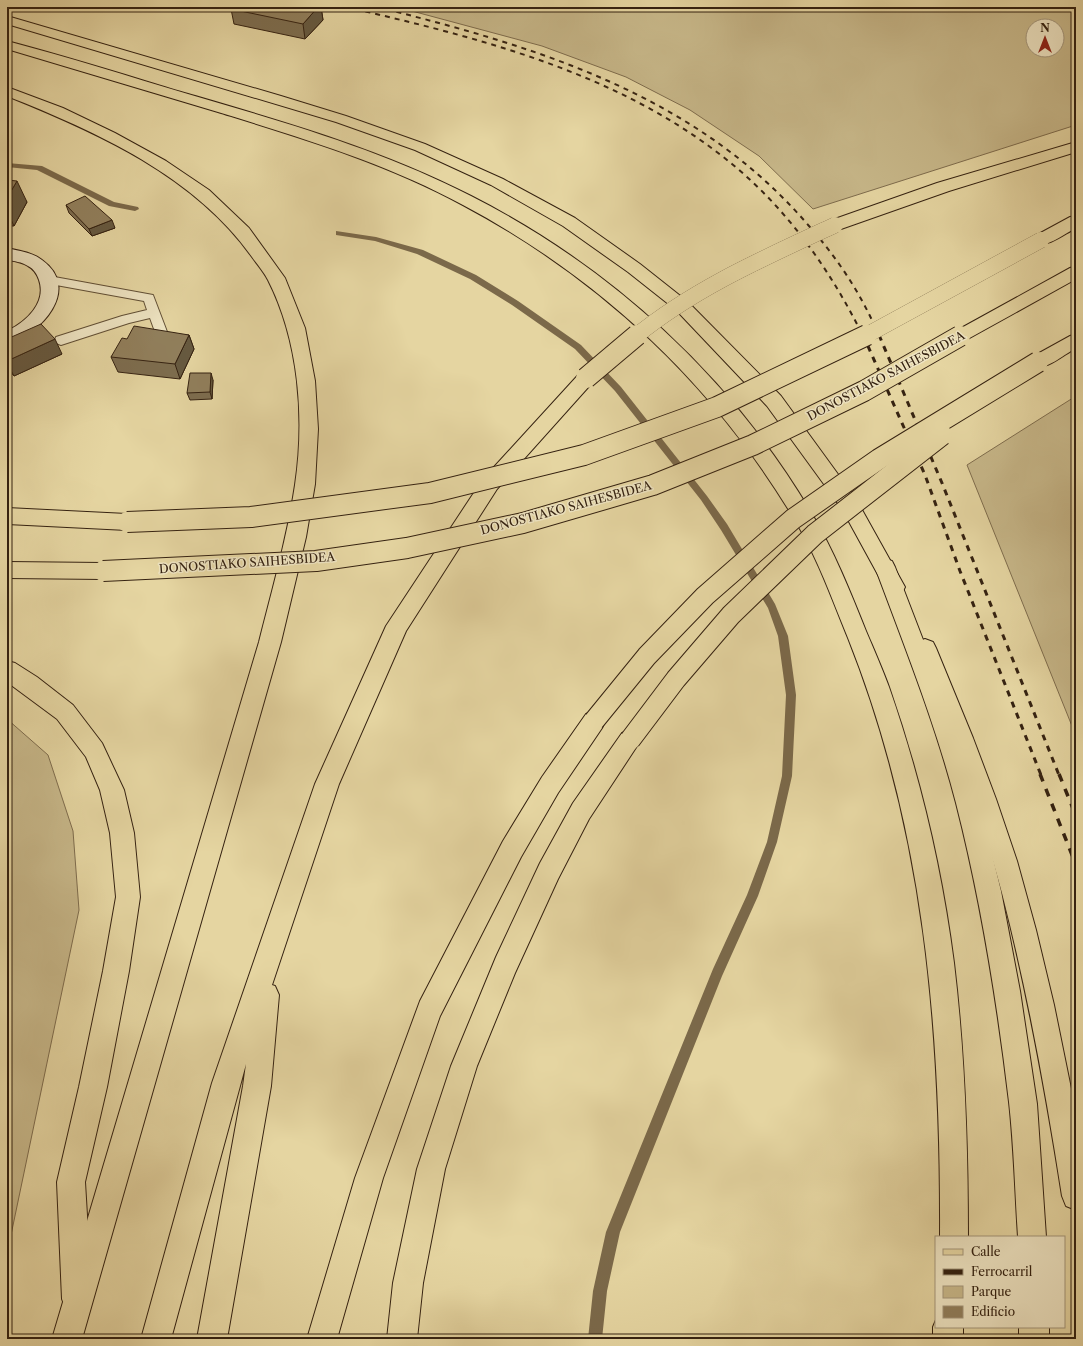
<svg xmlns="http://www.w3.org/2000/svg" width="1083" height="1346" font-family="'Libre Caslon Text',serif">
<style>
.green{fill:#c7b789;stroke:#7e6c4d;fill-rule:evenodd}
.lines{fill:none;stroke-linecap:round;stroke-linejoin:round}
.stream{fill:#7b694a;fill-rule:evenodd}
.lane-casing{stroke:#614f35;stroke-width:2}
.secondary-casing{stroke:#352211;stroke-width:2}
.primary-casing{stroke:#352211;stroke-width:2}
.highway-casing{stroke:#352211;stroke-width:2}
.lane{fill:#eee4c2;fill-rule:evenodd}
.secondary{fill:#eee4c2;fill-rule:evenodd}
.primary{fill:#e5d5a1;fill-rule:evenodd}
.highway{fill:#e5d5a1;fill-rule:evenodd}
.rail-far2{stroke:#352211;stroke-width:2;stroke-dasharray:5 5;stroke-linecap:butt}
.rail-far1{stroke:#352211;stroke-width:3;stroke-dasharray:6 6;stroke-linecap:butt}
.rail{stroke:#352211;stroke-width:3.5;stroke-dasharray:8 8;stroke-linecap:butt}
.highway-bridge-far1-casing{stroke:#352211;stroke-width:16;stroke-linecap:butt}
.highway-bridge-casing{stroke:#352211;stroke-width:22;stroke-linecap:butt}
.highway-bridge-far1{stroke:#e5d5a1;stroke-width:16}
.highway-bridge{stroke:#e5d5a1;stroke-width:20}
.wall{fill:#7d6d4f;stroke:#352211}
.shaded-wall{fill:#665940;stroke:#352211}
.building{fill:#917f5c;stroke:#352211}
.labels{text-anchor:middle;stroke-width:3;stroke-linejoin:round;paint-order:stroke}
.street-label{font-size:12px;fill:#352211;stroke:#eee4c2}
</style>
<rect width="100%" height="100%" fill="#e5d5a1"/>
<filter id="stains"><feTurbulence type="fractalNoise" baseFrequency=".005" numOctaves="4"/><feColorMatrix values="0 0 0 0 .2 0 0 0 0 .09 0 0 0 0 .02 0 0 0 .5 -.17"/></filter>
<radialGradient id="worn" r=".72"><stop offset=".6" stop-color="#630" stop-opacity="0"/><stop offset="1" stop-color="#630" stop-opacity=".3"/></radialGradient>
<g class="green">
<path d="M397,7H1076V125L813,209L759,156L690,110L626,77L542,46ZM1033,26H1057V50H1033Z"/>
<polygon points="1076,396 1076,736 967,465"/>
<polygon points="7,719 48,755 73,831 79,910 7,1254"/>
</g>
<g class="lines">
<g class="stream">
<polygon points="7,163 42,166 114,202 138,207 139,209 135,211 109,206 37,170 7,167"/>
<polygon points="336,231 376,237 423,250 476,275 518,301 581,345 621,387 707,496 727,524 775,604 788,636 796,695 792,776 777,842 758,896 722,976 620,1232 607,1291 602,1339 588,1339 593,1291 606,1232 713,969 747,895 767,842 782,776 786,695 778,636 768,608 721,530 701,500 615,391 575,349 512,305 470,279 417,254 375,241 336,235"/>
</g>
<g class="lane-casing">
<polygon id="lane" points="49,276 153,295 169,337 168,340 163,342 158,340 150,318 129,323 61,345 56,343 55,340 56,337 122,316 147,310 144,301 45,283 43,280 45,277"/>
</g>
<g class="secondary-casing">
<path id="secondary" d="M7,248C19,251 32,252 42,260C82,289 41,334 7,344V331C26,322 47,303 39,280C37,274 34,269 28,266C22,262 14,261 7,260Z"/>
</g>
<g class="primary-casing">
<g id="primary">
<polygon points="7,16 281,96 346,116 425,144 503,179 575,218 640,264 688,302 781,396 856,499 905,587 902,593 895,596 888,593 842,509 767,406 676,310 628,272 563,226 491,185 415,150 336,122 7,24"/>
<path d="M7,87L63,108L115,133L166,161L209,190L249,228L285,278L305,328L315,381L318,429L315,484L306,537L281,642L82,1339H52L259,642C272,590 287,538 295,485C305,418 299,341 268,280C264,272 257,264 252,257C195,176 97,132 7,96Z"/>
<path d="M925,639L933,642L936,648L973,738L996,799L1017,861L1036,930L1054,1005L1076,1113V1210L1066,1206L1062,1196C1046,1094 1028,993 1002,893C980,809 948,728 914,648L917,642Z"/>
</g>
</g>
<g class="highway-casing">
<g id="highway">
<path d="M7,41C68,57 128,76 188,94C284,122 382,150 471,196C611,267 732,378 812,514C834,551 850,591 866,631C874,650 882,668 889,687C920,776 942,869 954,963C965,1054 968,1145 968,1237H940C941,1031 925,831 848,638C832,599 818,559 796,522C716,387 602,279 463,205C386,163 302,138 218,112C148,91 77,70 7,49Z"/>
<polygon points="1076,142 1076,152 949,191 841,229 835,230 829,229 827,225 829,221 937,183"/>
<path d="M1076,216V228C1064,234 1049,247 1035,244L1033,240L1035,236L1070,217Z"/>
<polygon points="1076,266 1076,279 966,340 960,342 954,340 951,336 954,332 1070,268"/>
<path d="M1076,334V348C1063,355 1046,371 1032,367L1029,362L1032,357L1070,336Z"/>
<polygon points="586,371 592,373 595,378 592,383 497,489 406,631 339,784 272,985 275,986 279,995 271,1086 227,1339 197,1339 243,1086 246,1064 171,1339 141,1339 212,1083 315,784 386,626 483,479 580,373"/>
<polygon points="7,508 127,514 134,516 137,522 134,528 127,530 7,524"/>
<path d="M885,559L892,561L895,567L952,715L979,801L1001,891L1020,991L1037,1104L1046,1237H1018C1015,1192 1014,1147 1009,1102C997,1001 981,901 956,803C935,722 904,645 875,567L878,561Z"/>
<polygon points="7,562 103,563 110,565 113,571 110,577 103,579 7,578"/>
<polygon points="7,661 15,663 37,677 73,705 102,743 124,790 134,833 140,897 129,971 107,1087 85,1182 92,1299 88,1310 77,1314 66,1310 62,1299 57,1182 79,1087 103,971 116,897 110,833 100,790 86,757 57,719 7,682"/>
<polygon points="594,711 602,714 605,721 602,728 558,793 521,857 440,1016 383,1178 337,1339 307,1339 355,1178 420,1001 503,841 542,777 586,714"/>
<polygon points="630,730 638,733 641,740 589,819 558,879 515,973 477,1066 445,1169 423,1283 417,1339 387,1339 393,1283 417,1169 451,1066 496,957 540,863 573,803 622,733"/>
<polygon points="936,1320 936,1327 963,1327 963,1339 933,1339 933,1327"/>
<rect x="1019" y="1327" width="30" height="12"/>
</g>
</g>
<use href="#lane" class="lane"/>
<use href="#secondary" class="secondary"/>
<use href="#primary" class="primary"/>
<use href="#highway" class="highway"/>
<g class="rail-far2">
<path d="M346,7C481,38 623,74 732,164C788,210 831,271 863,336"/>
<path d="M377,7C538,47 697,95 809,226C838,259 862,295 879,336"/>
</g>
<g class="rail-far1">
<polyline points="863,335 925,475 960,571 1041,775"/>
<polyline points="879,335 942,483 1059,775"/>
</g>
<g class="rail">
<polyline points="1040,774 1076,865"/>
<polyline points="1059,774 1076,816"/>
</g>
<g class="highway-bridge-far1-casing">
<g id="highway-bridge-far1">
<path d="M636,336C695,288 766,257 835,225"/>
<polyline points="865,336 1041,240"/>
</g>
</g>
<g class="highway-bridge-casing">
<g id="highway-bridge">
<polyline points="586,378 637,335"/>
<polyline points="127,522 251,517 430,493 584,455 717,407 867,335"/>
<polyline points="103,571 316,561 407,548 523,523 653,485 753,445 864,391 960,336"/>
<polyline points="594,721 647,656 705,596 793,519 879,459 1038,362"/>
<polyline points="630,740 676,679 731,615 815,534 942,435"/>
</g>
</g>
<use href="#highway-bridge-far1" class="highway-bridge-far1"/>
<use href="#highway-bridge" class="highway-bridge"/>
</g>
<g class="wall">
<polygon points="233,7 321,7 323,20 305,39 234,24 231,9"/>
<polygon points="821,7 833,7 832,9"/>
<polygon points="7,180 27,202 14,226 7,226"/>
<polygon points="66,205 115,228 92,236 69,213"/>
<polygon points="189,335 194,349 180,379 118,372 111,357 127,339"/>
<polygon points="7,339 62,354 14,376 7,368"/>
<polygon points="213,380 212,399 190,400 187,393"/>
</g>
<g class="shaded-wall">
<polygon points="318,7 321,7 323,20 305,39 303,24"/>
<polygon points="17,181 27,202 14,226 7,211 7,198"/>
<polygon points="112,220 115,228 92,236 89,229"/>
<polygon points="189,335 194,349 180,379 175,364"/>
<polygon points="55,339 62,354 14,376 7,363 7,361"/>
<polygon points="211,373 213,380 212,399 210,392"/>
</g>
<g class="building">
<polygon points="233,7 318,7 303,24 231,9"/>
<polygon points="7,180 17,181 7,198"/>
<polygon points="85,196 112,220 89,229 66,205"/>
<polygon points="41,324 55,339 7,361 7,339"/>
<polygon points="134,326 189,335 175,364 111,357 122,338 127,339"/>
<polygon points="190,373 211,373 210,392 187,393"/>
</g>
<g class="labels">
<g class="street-label">
<text transform="translate(886 376) rotate(-28)" y="4">DONOSTIAKO SAIHESBIDEA</text>
<text transform="translate(566 508) rotate(-15)" y="4">DONOSTIAKO SAIHESBIDEA</text>
<text transform="translate(247 563) rotate(-4)" y="4">DONOSTIAKO SAIHESBIDEA</text>
</g>
</g>
<rect width="1083" height="1346" fill="none" stroke="#e5d5a1" stroke-width="24"/>
<rect x="8" y="8" width="1067" height="1330" fill="none" stroke="#352211" stroke-width="2"/>
<rect x="12" y="12" width="1059" height="1322" fill="none" stroke="#352211"/>
<rect x="935" y="1236" width="130" height="92" fill="#eee4c2" stroke="#a4967b"/>
<rect x="943" y="1249" width="20" height="6" fill="#e5d5a1" stroke="#a4967b"/>
<text x="971" y="1256" font-size="12" fill="#352211">Calle</text>
<rect x="943" y="1269" width="20" height="6" fill="#352211" stroke="#a4967b"/>
<text x="971" y="1276" font-size="12" fill="#352211">Ferrocarril</text>
<rect x="943" y="1286" width="20" height="12" fill="#c7b789" stroke="#a4967b"/>
<text x="971" y="1296" font-size="12" fill="#352211">Parque</text>
<rect x="943" y="1306" width="20" height="12" fill="#917f5c" stroke="#a4967b"/>
<text x="971" y="1316" font-size="12" fill="#352211">Edificio</text>
<g transform="translate(1045 38)"><circle r="19" fill="#eee4c2" stroke="#a4967b"/>
<path d="M0-3L7 15L0 10L-7 15Z" fill="#8f2418"/>
<text y="-6" font-size="11" font-weight="bold" text-anchor="middle" fill="#352211">N</text>
</g>
<rect width="100%" height="100%" filter="url(#stains)"/>
<rect width="100%" height="100%" fill="url(#worn)"/>
</svg>
